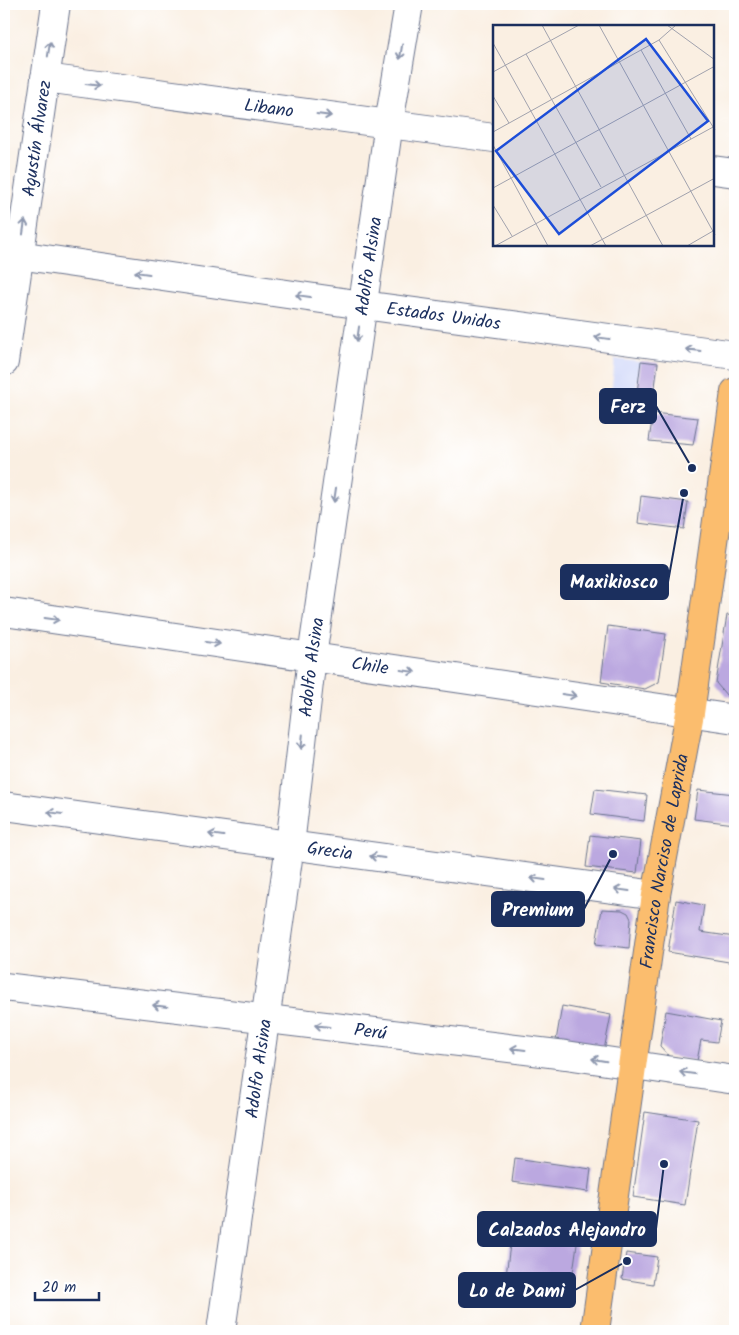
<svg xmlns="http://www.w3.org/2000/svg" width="739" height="1335" font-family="Kalam,sans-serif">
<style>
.built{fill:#d1d9f9}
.building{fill:#bba8e0}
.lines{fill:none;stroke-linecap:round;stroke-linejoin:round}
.minor-casing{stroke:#69728c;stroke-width:30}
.major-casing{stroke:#69728c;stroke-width:30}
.minor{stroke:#fff;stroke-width:28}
.major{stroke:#fbbd6e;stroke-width:28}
.oneway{stroke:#8d97ae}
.labels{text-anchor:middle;stroke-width:4;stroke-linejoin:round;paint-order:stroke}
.street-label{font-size:18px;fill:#1b2f5e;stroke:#fff}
.inset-road{fill:none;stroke:#a1a2ad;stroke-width:1}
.view{fill:#1d4ed8;fill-opacity:0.15;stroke:#1d4ed8;stroke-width:2.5}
.inset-edge{fill:none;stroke:#1b2f5e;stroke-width:2.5}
.leader{fill:none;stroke:#1b2f5e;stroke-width:2}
.callout-dot{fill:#1b2f5e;stroke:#fff;stroke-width:2}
.callout{fill:#1b2f5e;stroke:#1b2f5e;stroke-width:2}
.callout-label{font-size:19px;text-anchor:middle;font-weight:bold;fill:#fff}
</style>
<rect width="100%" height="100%" fill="#fff"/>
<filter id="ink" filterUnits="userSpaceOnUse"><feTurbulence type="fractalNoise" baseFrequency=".02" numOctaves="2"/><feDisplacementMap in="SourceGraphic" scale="10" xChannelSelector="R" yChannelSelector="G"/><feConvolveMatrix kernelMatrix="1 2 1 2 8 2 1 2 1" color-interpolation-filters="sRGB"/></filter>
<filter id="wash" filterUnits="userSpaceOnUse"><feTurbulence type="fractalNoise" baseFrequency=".0096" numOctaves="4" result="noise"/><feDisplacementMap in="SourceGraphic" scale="20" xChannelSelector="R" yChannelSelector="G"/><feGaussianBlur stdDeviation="1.12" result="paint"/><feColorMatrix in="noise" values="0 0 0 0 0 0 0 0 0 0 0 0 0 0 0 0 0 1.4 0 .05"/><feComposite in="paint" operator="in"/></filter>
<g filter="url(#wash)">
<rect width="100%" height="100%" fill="#faefe2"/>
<g class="built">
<polygon points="615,359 640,362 634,407 610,404"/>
<polygon points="735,560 735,598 730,598"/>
</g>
<g id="blocks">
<g class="building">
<polygon points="641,361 658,363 653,403 636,401"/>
<polygon points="653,413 698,418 693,445 649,441"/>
<polygon points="641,496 688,502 684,529 638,523"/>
<polygon points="727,615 735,616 735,698 727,696 716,683"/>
<polygon points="608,626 666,634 659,682 645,689 601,682"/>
<polygon points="595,789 647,795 644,821 591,814"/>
<polygon points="698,790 735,794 735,824 694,819"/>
<polygon points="590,835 641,841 637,873 586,867"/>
<polygon points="676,900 704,905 700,932 735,937 735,963 668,952"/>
<polygon points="602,909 622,910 628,913 631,919 629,948 596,944"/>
<polygon points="562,1006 611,1015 604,1050 556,1041"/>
<polygon points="666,1011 721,1021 717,1042 701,1040 697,1061 669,1056 660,1046"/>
<polygon points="645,1112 698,1120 685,1205 633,1197"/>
<polygon points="515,1158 591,1169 588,1192 512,1182"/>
<polygon points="514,1214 580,1223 569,1301 504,1291"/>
<polygon points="626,1253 657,1257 653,1284 622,1279"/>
</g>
</g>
</g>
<g filter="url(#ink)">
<use href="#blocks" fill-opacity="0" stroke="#69728c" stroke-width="1"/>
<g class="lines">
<g class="minor-casing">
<g id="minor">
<path id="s1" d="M45,78L494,138"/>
<polyline points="713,170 735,173"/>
<path id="s2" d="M4,253L363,305L735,355"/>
<path id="s3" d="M4,362L56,4"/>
<path id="s4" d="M4,612L735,719"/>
<path id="s5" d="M4,806L656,895"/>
<path id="s6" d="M4,987L566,1055L735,1080"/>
<path id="s7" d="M221,1331L290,845L312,657L389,123L409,4"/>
</g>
</g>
<g class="major-casing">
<g id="major">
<path id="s8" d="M595,1331L656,895L690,713L735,392"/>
</g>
</g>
<use href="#minor" class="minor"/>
<use href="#major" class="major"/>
</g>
<defs><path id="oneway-shaft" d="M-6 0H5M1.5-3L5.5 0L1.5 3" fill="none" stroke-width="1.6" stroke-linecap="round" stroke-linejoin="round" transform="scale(1.25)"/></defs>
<g class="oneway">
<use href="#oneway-shaft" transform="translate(49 49) rotate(-81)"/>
<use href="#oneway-shaft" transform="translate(401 52) rotate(99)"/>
<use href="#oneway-shaft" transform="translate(93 85) rotate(7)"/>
<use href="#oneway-shaft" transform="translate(324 115) rotate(7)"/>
<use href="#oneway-shaft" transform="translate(24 227) rotate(-82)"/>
<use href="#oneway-shaft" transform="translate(142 273) rotate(-172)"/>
<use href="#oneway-shaft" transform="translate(303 296) rotate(-172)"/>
<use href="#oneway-shaft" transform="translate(358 334) rotate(98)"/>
<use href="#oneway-shaft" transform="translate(602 338) rotate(-172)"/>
<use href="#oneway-shaft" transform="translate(693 350) rotate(-173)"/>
<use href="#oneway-shaft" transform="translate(335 495) rotate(98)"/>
<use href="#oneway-shaft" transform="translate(52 619) rotate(8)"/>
<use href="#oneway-shaft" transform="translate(213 643) rotate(8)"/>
<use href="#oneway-shaft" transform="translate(408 671) rotate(8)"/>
<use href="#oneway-shaft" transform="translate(569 695) rotate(8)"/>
<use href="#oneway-shaft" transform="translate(302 742) rotate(96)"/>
<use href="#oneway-shaft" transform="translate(55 813) rotate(-172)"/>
<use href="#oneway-shaft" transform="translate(216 835) rotate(-172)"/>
<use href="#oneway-shaft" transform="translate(377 857) rotate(-172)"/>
<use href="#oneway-shaft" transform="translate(538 879) rotate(-172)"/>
<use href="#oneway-shaft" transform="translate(622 890) rotate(-172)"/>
<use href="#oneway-shaft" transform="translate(160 1006) rotate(-173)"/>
<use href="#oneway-shaft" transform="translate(322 1026) rotate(-173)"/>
<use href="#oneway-shaft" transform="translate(518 1049) rotate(-173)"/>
<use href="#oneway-shaft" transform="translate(599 1060) rotate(-171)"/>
<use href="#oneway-shaft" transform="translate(687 1073) rotate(-172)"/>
</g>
</g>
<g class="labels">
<g class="street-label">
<text dy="6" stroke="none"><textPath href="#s1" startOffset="226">Libano</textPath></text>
<text dy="6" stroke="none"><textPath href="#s3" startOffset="226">Agustín Álvarez</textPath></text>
<text dy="6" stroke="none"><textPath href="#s7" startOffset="1075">Adolfo Alsina</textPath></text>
<text dy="6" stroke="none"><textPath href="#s2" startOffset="444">Estados Unidos</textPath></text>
<text dy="6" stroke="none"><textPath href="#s4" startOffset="370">Chile</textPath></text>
<text dy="6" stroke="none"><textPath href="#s7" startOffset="670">Adolfo Alsina</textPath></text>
<text dy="6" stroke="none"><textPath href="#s5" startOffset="329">Grecia</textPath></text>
<text dy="6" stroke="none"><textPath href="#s8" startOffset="475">Francisco Narciso de Laprida</textPath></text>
<text dy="6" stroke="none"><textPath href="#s6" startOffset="369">Perú</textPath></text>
<text dy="6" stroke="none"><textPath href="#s7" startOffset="265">Adolfo Alsina</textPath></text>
</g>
</g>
<g transform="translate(493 25)">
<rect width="221" height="221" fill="#faefe2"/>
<path class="inset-road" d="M49,0L170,221M106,0L222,210M174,0L222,35M166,15L222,105M0,18L113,221M148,25L198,114M33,29L108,162M0,47L86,0M0,71L16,98M0,107L166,15L183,0M0,120L55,221M0,163L222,41M0,180L19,211M2,221L222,101M97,221L222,153M194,221L220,206"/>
<path class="view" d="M153,14L215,96L66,209L3,126Z"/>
<rect width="221" height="221" class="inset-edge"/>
</g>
<path class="leader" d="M692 468L656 406M684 493L668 582M613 854L584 909M664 1164L656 1229M627 1261L575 1290"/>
<g class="callout-dot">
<circle cx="692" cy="468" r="5"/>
<circle cx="684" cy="493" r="5"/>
<circle cx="613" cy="854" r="5"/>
<circle cx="664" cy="1164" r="5"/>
<circle cx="627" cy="1261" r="5"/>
</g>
<g class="callout">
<rect x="600" y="389" width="56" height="34" rx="5"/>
<rect x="561" y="565" width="107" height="34" rx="5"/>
<rect x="492" y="892" width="92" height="34" rx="5"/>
<rect x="478" y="1212" width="178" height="34" rx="5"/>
<rect x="459" y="1273" width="116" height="34" rx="5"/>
</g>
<g class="callout-label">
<text x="628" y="413">Ferz</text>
<text x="614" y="588">Maxikiosco</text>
<text x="538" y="916">Premium</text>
<text x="567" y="1236">Calzados Alejandro</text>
<text x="517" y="1297">Lo de Dami</text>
</g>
<rect width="739" height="1335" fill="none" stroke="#fff" stroke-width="20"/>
<path d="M35 1292v8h64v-8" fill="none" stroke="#1b2f5e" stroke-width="2.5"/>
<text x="42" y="1292" font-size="15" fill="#1b2f5e" stroke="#ffffff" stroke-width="4" paint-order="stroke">20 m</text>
</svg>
